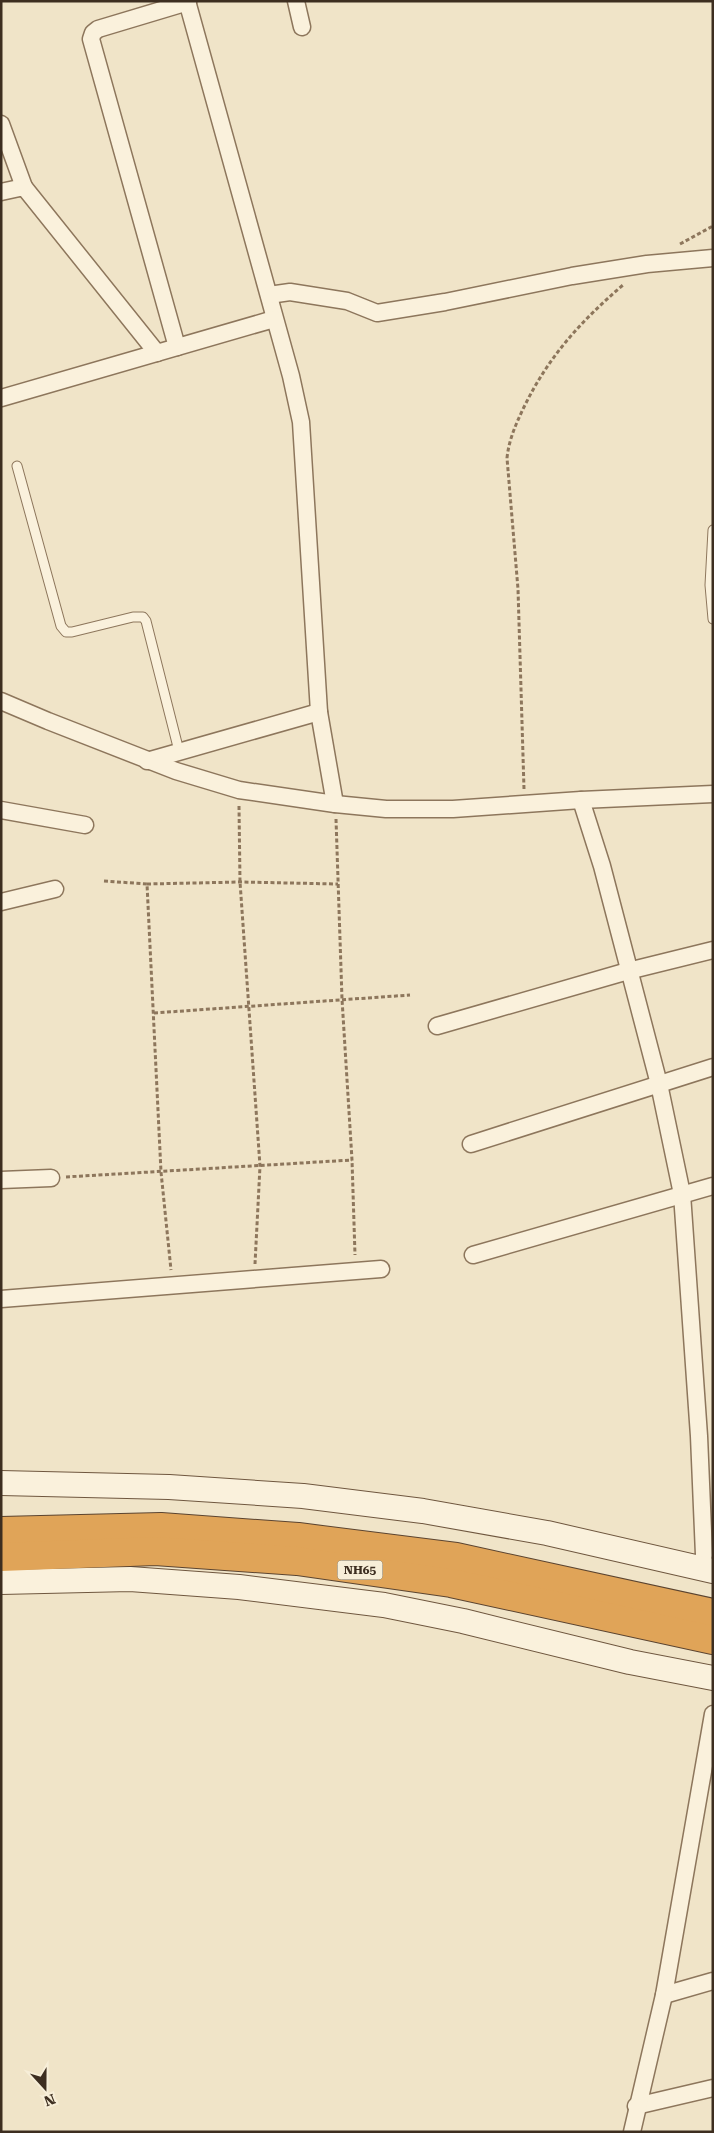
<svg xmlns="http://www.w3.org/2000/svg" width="714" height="2133" font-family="'Roboto Serif',serif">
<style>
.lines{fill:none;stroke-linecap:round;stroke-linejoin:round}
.lane-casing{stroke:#8d765c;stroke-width:11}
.street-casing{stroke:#8d765c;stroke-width:19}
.secondary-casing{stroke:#6f573f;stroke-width:26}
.highway-casing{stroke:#5b4430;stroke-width:30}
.path{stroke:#8d765c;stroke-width:3;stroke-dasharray:4 2.5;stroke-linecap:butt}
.lane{stroke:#faf1dc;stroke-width:9}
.street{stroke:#faf1dc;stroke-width:16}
.secondary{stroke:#faf1dc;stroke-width:24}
.highway{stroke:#e0a458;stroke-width:28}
.labels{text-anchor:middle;stroke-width:4.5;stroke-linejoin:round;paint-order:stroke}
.shield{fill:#f7eed8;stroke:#756857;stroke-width:1}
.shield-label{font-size:12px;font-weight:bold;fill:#3d2e20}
</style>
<rect width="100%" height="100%" fill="#f0e4c8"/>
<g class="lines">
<g class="lane-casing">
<g id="lane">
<polyline points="17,466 61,626 66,632 72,632 133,617 143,617 146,621 179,751"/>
<polyline points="713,530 710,585 713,619"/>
</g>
</g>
<g class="street-casing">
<g id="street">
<polyline points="187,1 291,376 301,422 319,712 335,804"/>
<polyline points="296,1 302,27"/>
<polyline points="1,124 24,187"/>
<polyline points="1,192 24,187 157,353"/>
<polyline points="269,295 290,292 347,301 377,313 445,302 572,276 647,264 713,258"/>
<polyline points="177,347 91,39 93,33 98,29 188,2"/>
<polyline points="1,398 274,319"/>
<polyline points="1,701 48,721 176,771 239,790 335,804 386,809 453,809 581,800 713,794"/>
<polyline points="147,761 319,712"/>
<polyline points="581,800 602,866 659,1084 682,1194 699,1436 704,1555 701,1568"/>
<polyline points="1,810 85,825"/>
<polyline points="1,902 55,889"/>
<polyline points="437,1026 628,971 713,950"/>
<polyline points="471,1144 713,1067"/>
<polyline points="1,1180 51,1178"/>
<polyline points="473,1255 713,1186"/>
<polyline points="1,1299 381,1269"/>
<polyline points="664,1995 713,1981"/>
<polyline points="636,2106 713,2088"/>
<polyline points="632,2132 664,1995 713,1714"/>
</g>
</g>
<g class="secondary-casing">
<g id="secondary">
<polyline points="1,1483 169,1487 303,1496 423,1511 547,1533 713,1571"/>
<polyline points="1,1582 130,1579 239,1587 384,1605 463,1621 630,1662 713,1678"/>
</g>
</g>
<g class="highway-casing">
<g id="highway">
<polyline points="1,1531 161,1527 298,1537 456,1557 713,1613"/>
<polyline points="1,1557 155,1551 297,1561 451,1583 713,1640"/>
</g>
</g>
<g class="path">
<polyline points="680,244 713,226"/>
<path d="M524,789L518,589L507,458C509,439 516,424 524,407C549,356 580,322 623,285"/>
<polyline points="239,806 240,882 260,1166 255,1264"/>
<polyline points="336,819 342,999 352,1160 355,1255"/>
<polyline points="104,881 147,884 161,1172 171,1270"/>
<polyline points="147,884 240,882 338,884"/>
<polyline points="154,1013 410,995"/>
<polyline points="66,1177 352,1160"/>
</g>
<use href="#lane" class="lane"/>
<use href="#street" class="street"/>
<use href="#secondary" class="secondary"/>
<use href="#highway" class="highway"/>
</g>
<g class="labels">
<rect class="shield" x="337.5" y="1560.5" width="45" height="19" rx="4"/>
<g class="shield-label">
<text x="360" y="1574">NH65</text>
</g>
</g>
<rect width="714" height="2133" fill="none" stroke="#3d2e20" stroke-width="5"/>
<g transform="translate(45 2088) rotate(159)" stroke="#f7eed8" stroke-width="4" paint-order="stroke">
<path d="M0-4L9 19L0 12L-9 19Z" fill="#3d2e20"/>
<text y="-8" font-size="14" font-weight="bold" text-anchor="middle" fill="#3d2e20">N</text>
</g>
</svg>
